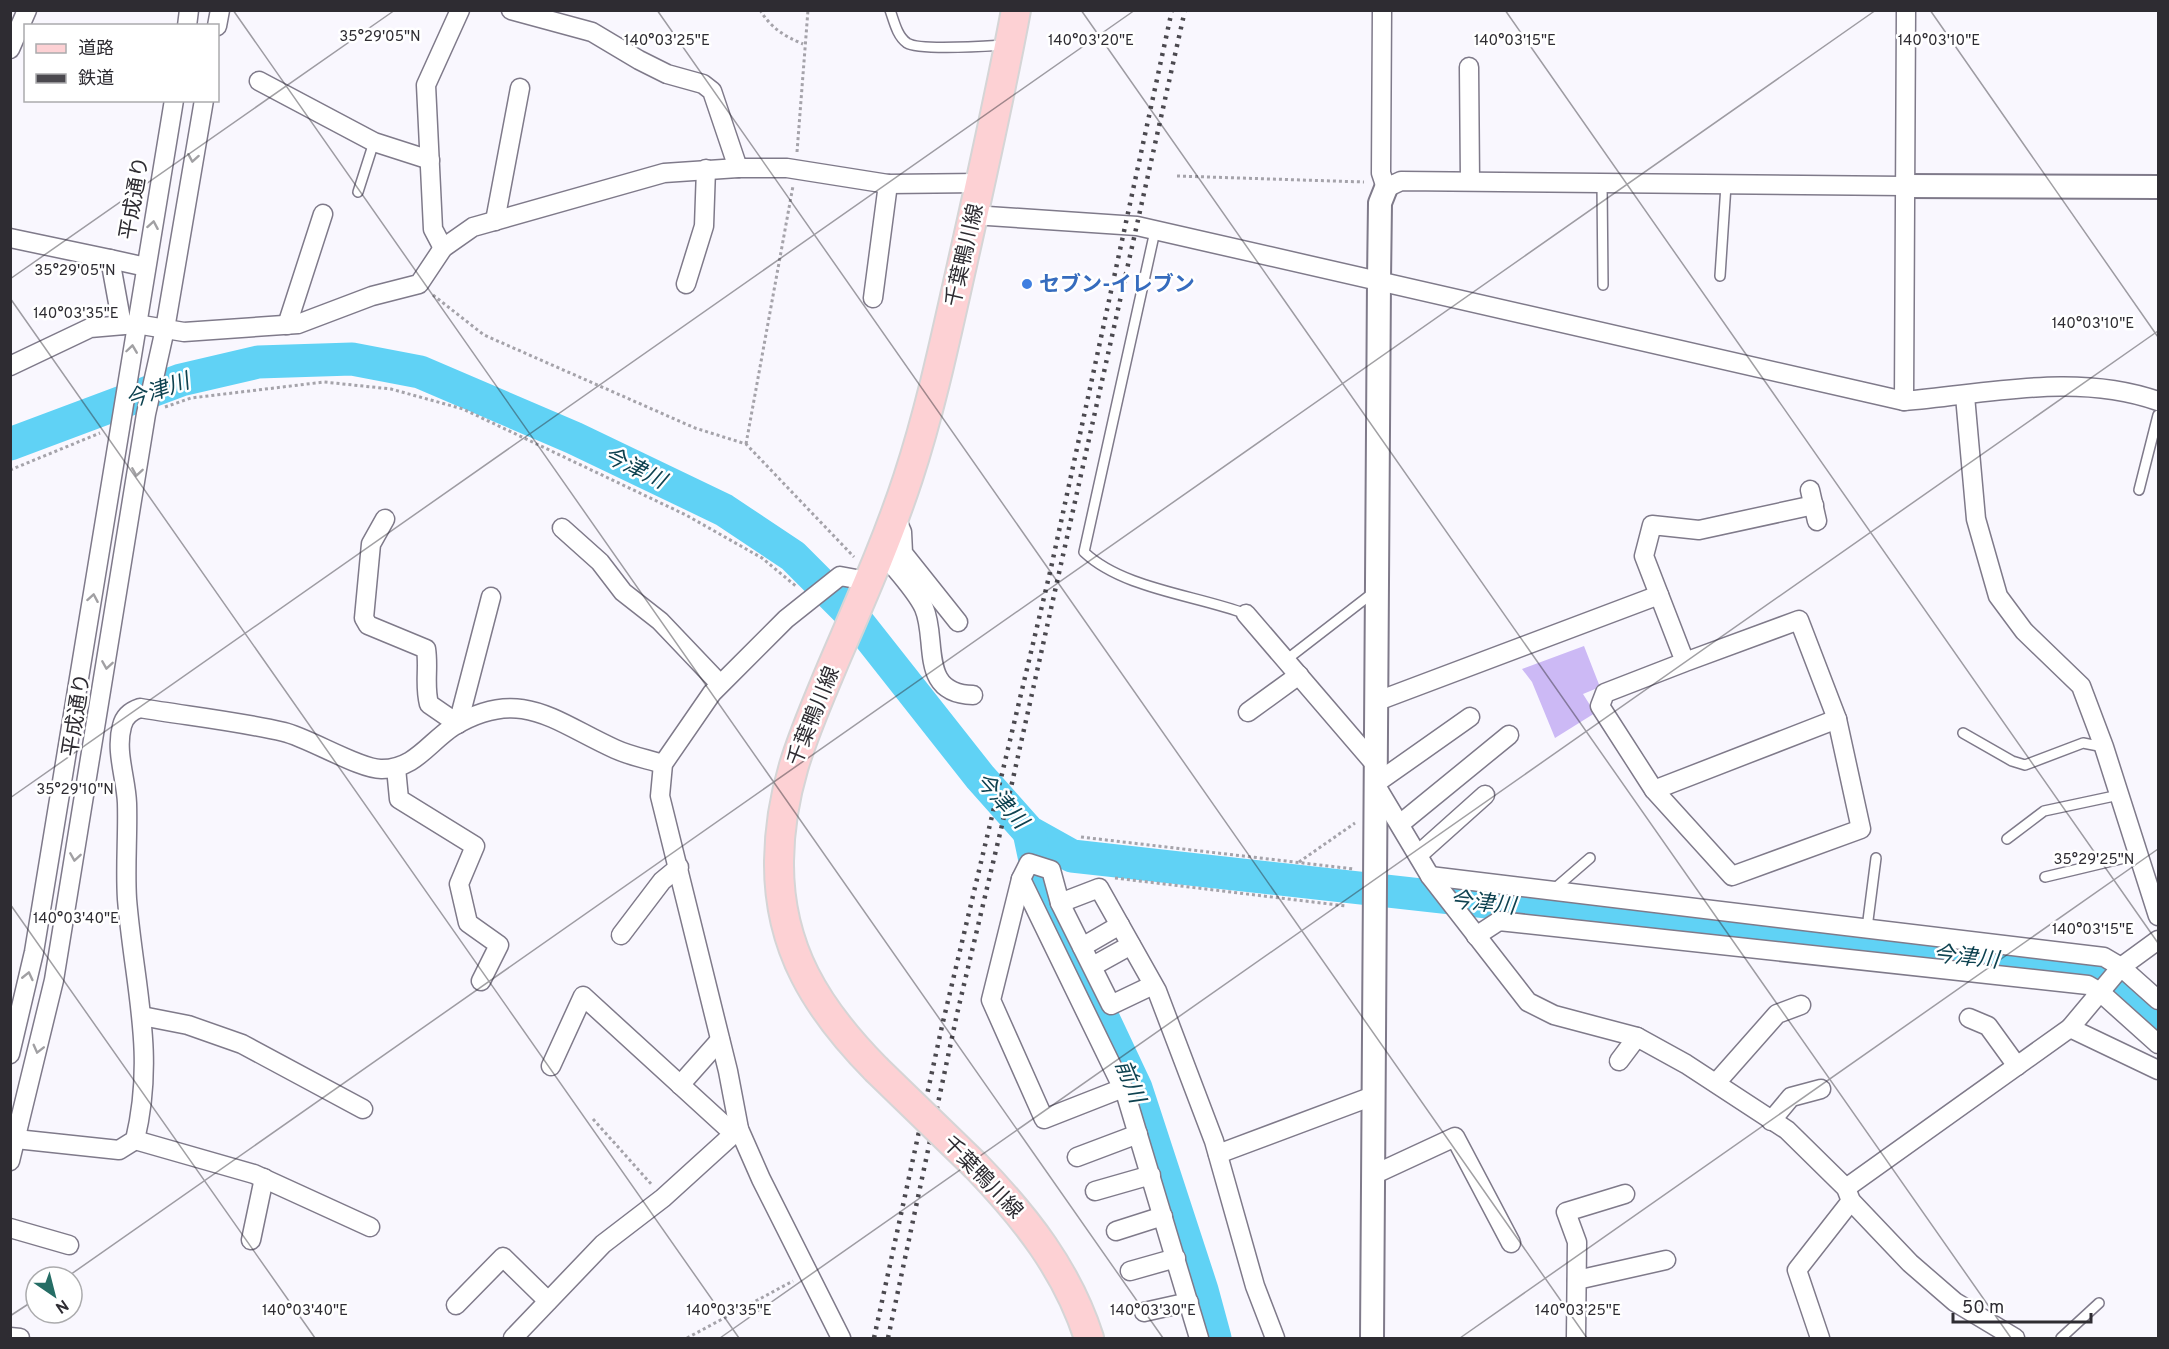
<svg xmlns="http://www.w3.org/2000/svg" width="2169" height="1349" font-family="Overpass,'Noto Sans JP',sans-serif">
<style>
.green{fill:#ccb9f5}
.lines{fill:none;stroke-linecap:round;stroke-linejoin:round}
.river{stroke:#60d2f5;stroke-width:33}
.service-casing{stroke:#7f7a8a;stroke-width:12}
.minor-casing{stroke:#7f7a8a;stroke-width:21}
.tertiary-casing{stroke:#7f7a8a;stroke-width:26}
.primary-casing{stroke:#d5d5d6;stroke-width:32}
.path{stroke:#a5a3aa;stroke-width:3;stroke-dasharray:3 3;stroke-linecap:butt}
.service{stroke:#fff;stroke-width:9}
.minor{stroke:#fff;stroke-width:18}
.tertiary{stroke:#fff;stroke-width:22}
.primary{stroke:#fdd1d4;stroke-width:28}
.rail{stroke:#4b494f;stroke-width:4.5;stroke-dasharray:3 6;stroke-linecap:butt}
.primary-bridge-casing{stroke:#d5d5d6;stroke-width:32;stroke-linecap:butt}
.primary-bridge{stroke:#fdd1d4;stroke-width:28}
.oneway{stroke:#a1a0a3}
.ticks{fill:none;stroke:#2e2c32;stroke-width:1.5;stroke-opacity:0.45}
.shop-dot{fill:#3f7fe0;stroke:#fff;stroke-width:2}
.labels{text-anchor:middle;stroke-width:5;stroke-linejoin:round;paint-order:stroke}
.street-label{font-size:21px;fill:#2e2c32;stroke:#fff}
.shop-label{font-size:21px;font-weight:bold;fill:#366cbe;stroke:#fff;text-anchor:start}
.water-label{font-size:22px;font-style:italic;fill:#0e4250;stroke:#fff}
.ticks-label{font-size:15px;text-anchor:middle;fill:#2e2c32;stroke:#fff;stroke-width:5;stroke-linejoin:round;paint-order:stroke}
</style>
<rect width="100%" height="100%" fill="#f9f7fe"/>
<polygon class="green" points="1584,646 1600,687 1583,694 1595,713 1555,738 1532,682 1522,669"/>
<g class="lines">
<g class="river">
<polyline points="10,444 181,380 258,362 352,359 420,372 574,438 724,510 793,556 853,616 980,777 1029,832 1072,856 2106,971 2158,1016"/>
<polyline points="1029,832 1040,884 1136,1088 1202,1290 1215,1338"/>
</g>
<g class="service-casing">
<g id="service">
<path d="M890,10C894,21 897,36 907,43C919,51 988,46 1005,45"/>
<polyline points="1602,183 1603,285"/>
<polyline points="358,192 374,142"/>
<path d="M1155,231L1084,552C1123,589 1196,595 1246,614"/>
<polyline points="1720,276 1726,185"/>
<polyline points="2139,490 2158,415"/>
<polyline points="1286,660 1374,592"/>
<polyline points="1963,733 2012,761 2025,765 2083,743 2104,747"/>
<polyline points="2007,839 2044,811 2119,795"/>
<polyline points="2045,877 2137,855"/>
<polyline points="1553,890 1590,858"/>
<polyline points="1867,928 1876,858"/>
<polyline points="2061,1338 2099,1303"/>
</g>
</g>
<g class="minor-casing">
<g id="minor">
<polyline points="511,10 592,32 639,60 667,74 703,84 712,91 738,168"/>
<polyline points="1382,10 1381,173 1386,188 1401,181 1904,186"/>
<polyline points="187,26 189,10"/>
<polyline points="217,26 220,10"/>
<polyline points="10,49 27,10"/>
<polyline points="1469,67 1470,181"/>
<polyline points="259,81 374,142 430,160"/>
<path d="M973,215L1137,226L1904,401C1988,394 2076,372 2158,401"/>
<polyline points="495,221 520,88"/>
<polyline points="10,238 110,259 122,325"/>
<polyline points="443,248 433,229 426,85 460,10"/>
<polyline points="110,259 146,267"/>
<polyline points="686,284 704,226 706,169"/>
<polyline points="873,298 888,184"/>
<polyline points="287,325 323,214"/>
<polyline points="10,366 90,328 136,324 184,332 298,324 372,296 419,284 443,248 473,227 664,173 738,168 787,168 888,184 981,183"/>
<polyline points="1965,396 1976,519 1998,596 2024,631 2081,686 2104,747 2158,916"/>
<polyline points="1904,401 1906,10"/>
<polyline points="1810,490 1817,521"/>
<polyline points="895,516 902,532 903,553 958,622"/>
<path d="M385,519L371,544L364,618L368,625L426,649C429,668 424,685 429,704L458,724L491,597"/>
<polyline points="562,528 600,562 623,592 660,621 720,684"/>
<path d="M882,552C894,568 916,590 924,608C938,640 918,694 973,695"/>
<polyline points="1246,614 1374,763"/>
<polyline points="1685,662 1605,693 1600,706 1654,790 1732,876 1861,829 1837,719 1799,620 1685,662 1644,556 1652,525 1699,530 1814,505"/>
<polyline points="1375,702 1659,595"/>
<polyline points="1248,712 1299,675"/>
<polyline points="1470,717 1375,784 1430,876 1528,1002 1554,1015 1637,1037 1686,1064 1787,1130 1846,1188 1851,1201 1910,1263 1955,1302 2015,1338"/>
<polyline points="396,768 399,799 475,846 459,884 468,923 499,945 481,981"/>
<polyline points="1654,790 1837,719"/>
<polyline points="1400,824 1509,735"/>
<polyline points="1419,854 1485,795"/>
<polyline points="1430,876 2104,957 2121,967 2158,1000"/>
<polyline points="1021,879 1126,1095 1199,1338"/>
<polyline points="1060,903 1099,888 1157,991 1214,1141 1255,1286 1275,1338"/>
<polyline points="621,935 662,881 679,867"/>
<polyline points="1476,936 1499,921 2088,985 2100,992 2158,1044"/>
<polyline points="1082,947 1120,925"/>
<polyline points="1093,966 1131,945"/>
<polyline points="142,1016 188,1025 242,1044 363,1109"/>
<polyline points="1969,1018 1988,1026 2017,1066"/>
<polyline points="2070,1028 2158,1070"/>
<polyline points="10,1054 34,952 174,100"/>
<polyline points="1619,1061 1637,1037"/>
<polyline points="551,1066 583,996 734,1134"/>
<polyline points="1716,1083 1777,1014 1801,1005"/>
<polyline points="680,1085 720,1040"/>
<polyline points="1123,1088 1044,1119 991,1000 1021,879 1029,863 1051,870 1060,903 1111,1005 1153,985"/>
<polyline points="1771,1121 1791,1097 1821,1089"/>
<path d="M10,1135L16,1139L119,1150L135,1140C156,1053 134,985 127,899C125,867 128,835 127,803C126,778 115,751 122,726C124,717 131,711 140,708C188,716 237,721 284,732C309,738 361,770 382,769C415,769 429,742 454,726C521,686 555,722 615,749C630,756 647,759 663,764"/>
<polyline points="135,1140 254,1174 370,1227"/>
<polyline points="1218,1154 1373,1096"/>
<polyline points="1077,1157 1138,1134"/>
<polyline points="10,1161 54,980 146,414 165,329 204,100"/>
<polyline points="1373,1175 1455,1137 1511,1243"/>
<polyline points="1846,1188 2070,1028 2121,967 2158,940"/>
<polyline points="1095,1191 1151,1175"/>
<polyline points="10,1228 69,1245"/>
<polyline points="1116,1231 1163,1216"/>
<polyline points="251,1240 264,1178"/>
<polyline points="1130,1271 1176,1258"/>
<polyline points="1577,1280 1666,1260"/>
<polyline points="456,1305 503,1257 548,1301"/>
<polyline points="1144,1312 1189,1302"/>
<polyline points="10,1337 20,1338"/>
<polyline points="513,1338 603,1244 663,1198 739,1129"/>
<polyline points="841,1338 761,1179 739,1129 728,1071 660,796 663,764 712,693 786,619 840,576 867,581"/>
<polyline points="1576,1338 1577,1242 1566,1212 1625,1194"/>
<polyline points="1820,1338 1797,1270 1851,1201"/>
</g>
</g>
<g class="tertiary-casing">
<g id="tertiary">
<polyline points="1904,186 2158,187"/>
<polyline points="1372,1338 1379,280 1380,203 1386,188"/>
</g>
</g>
<g class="primary-casing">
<g id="primary">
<path d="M876,1069C817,1009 778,948 779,861C780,786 804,734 832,667C859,604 887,542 908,478C931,408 946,336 962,265C981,180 1000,96 1016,10"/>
<path d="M976,1166C1026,1218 1067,1270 1089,1338"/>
</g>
</g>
<g class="path">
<path d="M760,10C771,28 784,36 803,44"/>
<polyline points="797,152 808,10"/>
<polyline points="1177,176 1364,182"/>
<polyline points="433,295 484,335 695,428 746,444 854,557"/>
<polyline points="165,407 191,398 324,382 391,389 463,409 686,515 762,558 797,587"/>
<polyline points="746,444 793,186"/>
<polyline points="10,470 100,433"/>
<polyline points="1081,837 1354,869"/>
<polyline points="1299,862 1355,823"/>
<polyline points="1115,878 1346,906"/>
<polyline points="593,1119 652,1185"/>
<polyline points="687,1338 793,1281"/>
</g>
<use href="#service" class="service"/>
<use href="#minor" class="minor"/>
<use href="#tertiary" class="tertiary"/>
<use href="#primary" class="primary"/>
<g class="rail">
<polyline points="874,1338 942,1026 1051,568 1172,10"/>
<polyline points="888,1338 957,1014 1012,783 1185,10"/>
</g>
<g class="primary-bridge-casing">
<polyline id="primary-bridge" points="876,1069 976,1166"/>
</g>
<use href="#primary-bridge" class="primary-bridge"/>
</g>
<defs><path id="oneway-chevron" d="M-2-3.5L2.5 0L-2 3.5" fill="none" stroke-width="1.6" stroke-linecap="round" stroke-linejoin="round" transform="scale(1.5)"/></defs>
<g class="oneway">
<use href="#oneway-chevron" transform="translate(193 158) rotate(100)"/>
<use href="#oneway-chevron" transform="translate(153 225) rotate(-80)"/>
<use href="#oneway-chevron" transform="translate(132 349) rotate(-82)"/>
<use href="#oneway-chevron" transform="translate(137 472) rotate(99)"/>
<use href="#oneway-chevron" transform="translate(93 598) rotate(-80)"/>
<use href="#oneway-chevron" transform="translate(107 665) rotate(99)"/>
<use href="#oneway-chevron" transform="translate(75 857) rotate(99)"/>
<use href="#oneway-chevron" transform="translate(28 976) rotate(-77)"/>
<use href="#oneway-chevron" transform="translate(38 1049) rotate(104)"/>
</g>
<path class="ticks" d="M233,10L1163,1338M657,10L1587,1338M1081,10L2011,1338M1505,10L2158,943M1930,10L2158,337M10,279L395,10M10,298L739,1338M10,798L1135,10M10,904L315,1338M67,1277L1876,10M10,1316L36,1299M720,1338L2158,331M1460,1338L2158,849"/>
<circle class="shop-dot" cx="1027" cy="284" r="6"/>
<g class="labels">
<g class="street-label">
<text transform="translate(134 198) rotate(-80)" y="7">平成通り</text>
<text transform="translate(964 255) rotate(-77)" y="7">千葉鴨川線</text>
<text transform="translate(76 715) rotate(-81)" y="7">平成通り</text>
<text transform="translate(813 716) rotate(-68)" y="7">千葉鴨川線</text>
<text transform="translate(983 1177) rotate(46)" y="7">千葉鴨川線</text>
</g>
<g class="shop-label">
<text x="1039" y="291">セブン-イレブン</text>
</g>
<g class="water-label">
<text transform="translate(157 390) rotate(-19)" y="8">今津川</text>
<text transform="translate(635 467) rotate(26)" y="8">今津川</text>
<text transform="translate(1002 800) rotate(48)" y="8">今津川</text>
<text transform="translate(1483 902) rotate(6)" y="8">今津川</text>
<text transform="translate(1966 956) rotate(6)" y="8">今津川</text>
<text transform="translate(1131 1081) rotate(68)" y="8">前川</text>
</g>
</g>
<g class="ticks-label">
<text x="380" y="41">35°29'05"N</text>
<text x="667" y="45">140°03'25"E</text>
<text x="1091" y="45">140°03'20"E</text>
<text x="1515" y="45">140°03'15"E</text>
<text x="1939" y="45">140°03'10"E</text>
<text x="75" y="275">35°29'05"N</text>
<text x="76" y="318">140°03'35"E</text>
<text x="2093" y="328">140°03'10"E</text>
<text x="75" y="794">35°29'10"N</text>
<text x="2094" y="864">35°29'25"N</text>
<text x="76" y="923">140°03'40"E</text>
<text x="2093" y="934">140°03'15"E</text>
<text x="305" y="1315">140°03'40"E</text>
<text x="729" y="1315">140°03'35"E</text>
<text x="1153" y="1315">140°03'30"E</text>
<text x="1578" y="1315">140°03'25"E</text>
</g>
<rect width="2169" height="1349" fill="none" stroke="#2e2c32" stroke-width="24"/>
<rect x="24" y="24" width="195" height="78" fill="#ffffff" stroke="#ababad" stroke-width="1.5"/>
<rect x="36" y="44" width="30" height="9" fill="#fdd1d4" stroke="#ababad" stroke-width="1.5"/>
<text x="78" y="54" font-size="18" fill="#2e2c32">道路</text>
<rect x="36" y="74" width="30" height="9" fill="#4b494f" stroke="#ababad" stroke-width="1.5"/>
<text x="78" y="84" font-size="18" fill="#2e2c32">鉄道</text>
<g transform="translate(54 1295) rotate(145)"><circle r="28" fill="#ffffff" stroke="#ababad" stroke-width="1.5"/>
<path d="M0-4.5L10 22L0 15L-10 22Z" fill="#256d65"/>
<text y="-9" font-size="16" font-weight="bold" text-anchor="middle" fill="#2e2c32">N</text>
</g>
<path d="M1953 1313v9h138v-9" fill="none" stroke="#2e2c32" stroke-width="3"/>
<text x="1962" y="1313" font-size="18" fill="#2e2c32" stroke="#ffffff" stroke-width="4.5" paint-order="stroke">50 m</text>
</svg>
